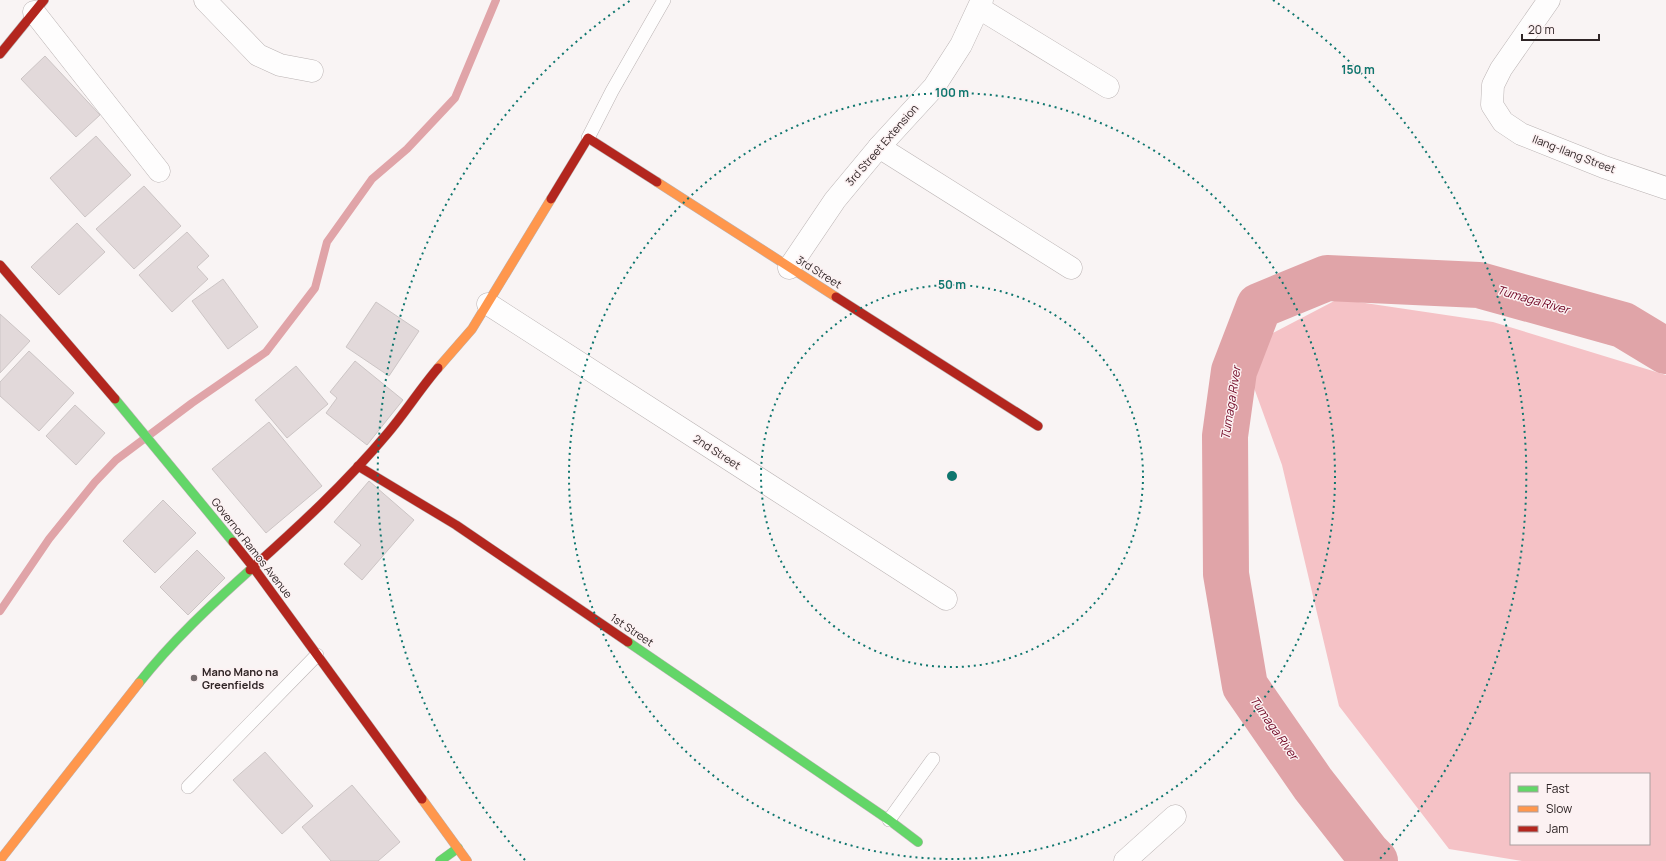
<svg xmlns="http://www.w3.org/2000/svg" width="1666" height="861" font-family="Manrope,sans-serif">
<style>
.forest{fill:#f5c2c6;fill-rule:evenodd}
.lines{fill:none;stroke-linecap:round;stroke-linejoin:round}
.stream{stroke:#e0a4a8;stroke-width:8}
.river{stroke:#e0a4a8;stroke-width:46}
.building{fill:#e2d9da;stroke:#ccc5c5}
.lane-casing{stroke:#bab3b3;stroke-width:14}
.street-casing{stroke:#bab3b3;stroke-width:23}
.fast-casing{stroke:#bab3b3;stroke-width:10}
.slow-casing{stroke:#bab3b3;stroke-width:10}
.jam-casing{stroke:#bab3b3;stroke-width:10}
.lane{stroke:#fefdfd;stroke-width:13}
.street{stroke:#fefdfd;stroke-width:22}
.fast{stroke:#63d668;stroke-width:9}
.slow{stroke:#ff974d;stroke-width:9}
.jam{stroke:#b3261e;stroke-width:9}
.ring{fill:none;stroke:#0f766e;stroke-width:2;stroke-dasharray:2 4}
.poi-dot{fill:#766d6e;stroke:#fcf1f2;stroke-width:1.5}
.labels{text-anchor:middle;stroke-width:3;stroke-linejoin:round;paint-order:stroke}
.street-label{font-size:11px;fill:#2f2526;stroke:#fcf1f2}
.poi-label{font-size:11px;font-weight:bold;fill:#2f2526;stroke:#fcf1f2;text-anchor:start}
.water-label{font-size:12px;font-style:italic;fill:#6e0321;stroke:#fcf1f2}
.centre{fill:#0f766e;stroke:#fcf1f2;stroke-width:2}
.ring-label{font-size:12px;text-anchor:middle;font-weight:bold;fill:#0f766e;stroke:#fcf1f2;stroke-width:3;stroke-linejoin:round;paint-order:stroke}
</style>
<rect width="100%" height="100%" fill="#f9f4f4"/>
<path class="forest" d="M1338,299L1493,322L1666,375V861H1522L1449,849L1339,706L1282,465L1253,385L1271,334ZM1511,774H1649V844H1511Z"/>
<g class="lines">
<polyline class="stream" points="0,611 49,539 95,482 116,460 192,403 266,352 315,288 327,242 372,179 407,149 455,98 496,0"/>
<polyline class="river" points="1375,861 1367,853 1313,784 1245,686 1226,574 1225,436 1234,371 1259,306 1327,278 1479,285 1623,325 1666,351"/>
</g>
<g class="building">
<polygon points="45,56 100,115 76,137 21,79"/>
<polygon points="96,136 131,175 85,217 50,178"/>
<polygon points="144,186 181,226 134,269 96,229"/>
<polygon points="77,223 105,252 59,295 31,267"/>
<polygon points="187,232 209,256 197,267 208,279 172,312 139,275"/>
<polygon points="223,279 258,327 228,349 192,301"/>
<polygon points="376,302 419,331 389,376 346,347"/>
<polygon points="0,314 30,341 0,373"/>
<polygon points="29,351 74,393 39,431 0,396 0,382"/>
<polygon points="355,361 403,400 367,445 326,413 337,398 330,392"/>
<polygon points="296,366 328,404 287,438 255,400"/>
<polygon points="75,405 105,433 76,465 46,436"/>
<polygon points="269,422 322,486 266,533 212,469"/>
<polygon points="369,481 414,520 362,580 344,564 361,545 334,522"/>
<polygon points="163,500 196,533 155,573 123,541"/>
<polygon points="197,550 225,578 188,615 160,587"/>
<polygon points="265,752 313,806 282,834 233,780"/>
<polygon points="352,785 400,842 378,861 331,861 302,827"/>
</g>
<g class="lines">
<g class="lane-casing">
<g id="lane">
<polyline points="588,138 612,91 664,0"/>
<polyline points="188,787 317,655"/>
<polyline points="889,820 933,759"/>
</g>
</g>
<g class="street-casing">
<g id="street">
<polyline points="205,0 258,55 280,65 312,71"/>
<polyline points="1549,0 1501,69 1493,85 1492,105 1503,122 1521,134 1604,167 1666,188"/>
<polyline points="979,8 1108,87"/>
<polyline points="34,12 159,171"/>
<polyline points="879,147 1071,268"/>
<polyline points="789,268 835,200 879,147 934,87 961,45 982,0"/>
<polyline points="488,304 946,599"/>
<polyline points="1125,861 1175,816"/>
</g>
</g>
<g class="fast-casing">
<g id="fast">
<polyline points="115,399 233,542"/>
<polyline points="628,642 889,820 918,842"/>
<path d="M139,683C172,641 211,605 250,570"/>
<polyline points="440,861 458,848"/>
</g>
</g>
<g class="slow-casing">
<g id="slow">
<polyline points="657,182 836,297"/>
<polyline points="438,368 472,329 551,199"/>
<polyline points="422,799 467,861"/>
<polyline points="0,860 139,683"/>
</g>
</g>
<g class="jam-casing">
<g id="jam">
<polyline points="0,54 44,0"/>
<polyline points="551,199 588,138 657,182"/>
<polyline points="0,265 115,399"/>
<polyline points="836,297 1038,426"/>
<polyline points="358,466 456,525 628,642"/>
<polyline points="233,542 253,567 422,799"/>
<path d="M250,570C298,527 346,483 387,434C405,413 420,389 438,368"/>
</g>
</g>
<use href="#lane" class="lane"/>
<use href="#street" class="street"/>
<use href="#fast" class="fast"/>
<use href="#slow" class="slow"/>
<use href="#jam" class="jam"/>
</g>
<g class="ring">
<circle cx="952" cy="476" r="191"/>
<circle cx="952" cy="476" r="383"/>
<path d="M525 860A574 574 0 0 1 631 0M1273 0A574 574 0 0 1 1379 860"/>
</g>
<circle class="poi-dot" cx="194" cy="678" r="4"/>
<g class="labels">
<g class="street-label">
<text transform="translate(882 145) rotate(-49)" y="4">3rd Street Extension</text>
<text transform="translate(1574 154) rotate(21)" y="4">Ilang-Ilang Street</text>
<text transform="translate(819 272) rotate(32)" y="4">3rd Street</text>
<text transform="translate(717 452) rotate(33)" y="4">2nd Street</text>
<text transform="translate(252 548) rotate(52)" y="4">Governor Ramos Avenue</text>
<text transform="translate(632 630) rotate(34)" y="4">1st Street</text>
</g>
<g class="poi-label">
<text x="202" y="676">Mano Mano na<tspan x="202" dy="13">Greenfields</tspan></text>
</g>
<g class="water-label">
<text transform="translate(1533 300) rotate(16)" y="4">Tumaga River</text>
<text transform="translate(1231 403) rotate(-81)" y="4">Tumaga River</text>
<text transform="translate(1274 728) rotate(55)" y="4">Tumaga River</text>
</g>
</g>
<circle cx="952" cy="476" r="6" class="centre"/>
<g class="ring-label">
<text x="1358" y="74">150 m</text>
<text x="952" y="97">100 m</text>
<text x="952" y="289">50 m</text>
</g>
<rect x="1510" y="773" width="140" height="72" fill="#fcf1f2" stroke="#aa9fa0"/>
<rect x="1518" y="786" width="20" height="6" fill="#63d668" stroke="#aa9fa0"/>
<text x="1546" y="793" font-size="12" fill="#2f2526">Fast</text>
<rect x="1518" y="806" width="20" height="6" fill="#ff974d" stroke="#aa9fa0"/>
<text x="1546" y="813" font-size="12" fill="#2f2526">Slow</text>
<rect x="1518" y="826" width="20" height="6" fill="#b3261e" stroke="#aa9fa0"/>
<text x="1546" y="833" font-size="12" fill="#2f2526">Jam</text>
<path d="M1522 34v6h77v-6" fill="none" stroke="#2f2526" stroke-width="2"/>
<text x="1528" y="34" font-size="12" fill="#2f2526" stroke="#fcf1f2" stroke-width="3" paint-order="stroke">20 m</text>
</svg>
